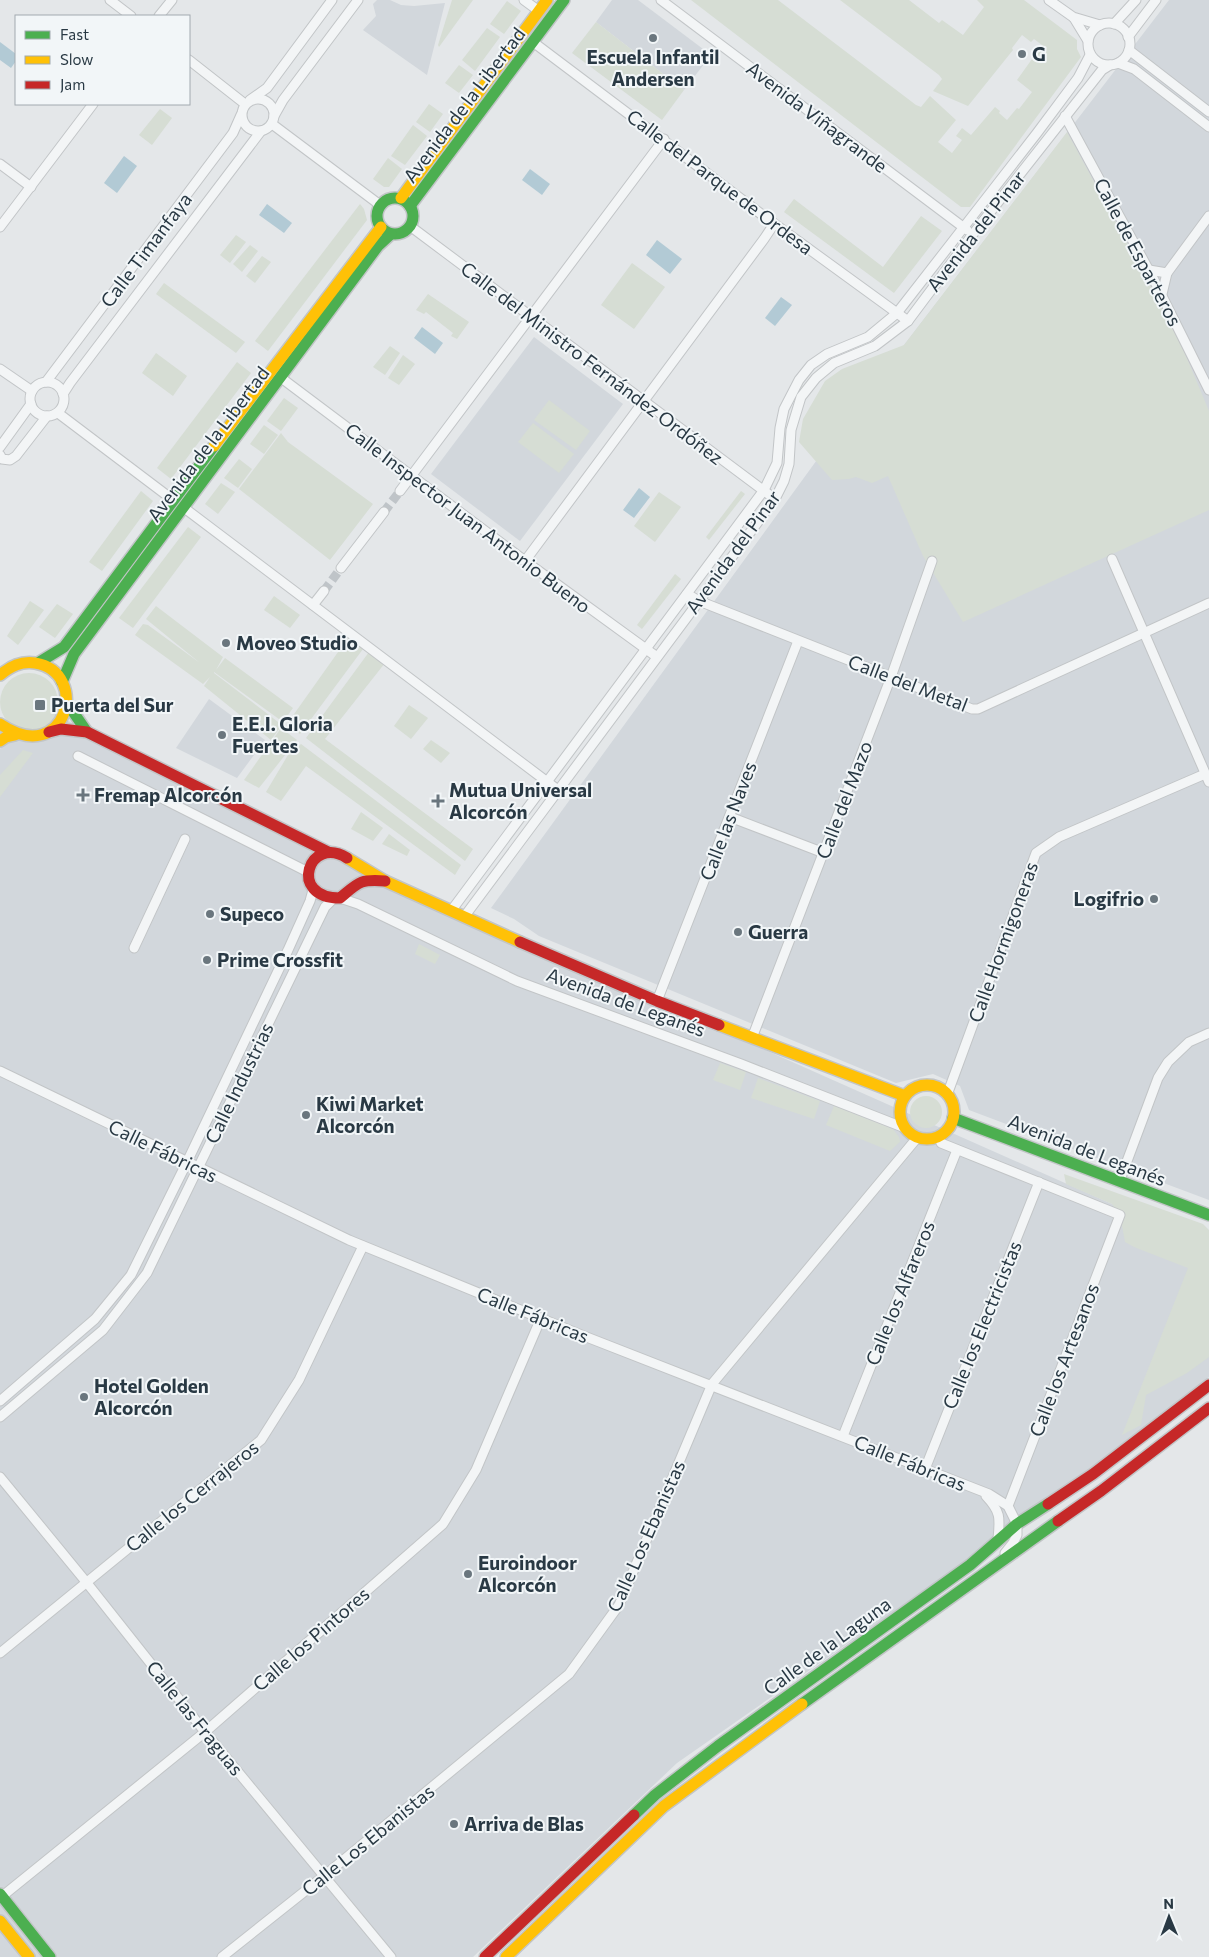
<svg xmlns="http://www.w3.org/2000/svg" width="1209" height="1957" font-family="Commissioner,sans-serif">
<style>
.built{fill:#d2d7dc}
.green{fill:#d6ddd4}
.water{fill:#b2cad5}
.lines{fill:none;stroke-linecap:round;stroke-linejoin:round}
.street-tunnel{stroke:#bfc4c8;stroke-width:9;stroke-dasharray:9 4.5;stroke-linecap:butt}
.street-casing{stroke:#c2c5c7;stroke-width:11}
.fast-casing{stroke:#c2c5c7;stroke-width:14}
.slow-casing{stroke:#c2c5c7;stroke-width:14}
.jam-casing{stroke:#c2c5c7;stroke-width:14}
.street{stroke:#f3f5f6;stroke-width:9}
.fast{stroke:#4caf50;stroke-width:11}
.slow{stroke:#ffc107;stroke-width:11}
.jam{stroke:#c62828;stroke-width:11}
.poi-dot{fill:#6a767e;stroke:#f2f6f8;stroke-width:2}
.labels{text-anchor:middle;stroke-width:4;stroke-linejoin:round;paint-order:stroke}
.poi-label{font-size:19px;font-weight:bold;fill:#293944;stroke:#f2f6f8;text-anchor:start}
.street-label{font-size:19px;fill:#293944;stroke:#f2f6f8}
</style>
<rect width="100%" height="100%" fill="#e4e7e9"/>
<g class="built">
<polygon points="377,0 390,0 401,5 414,6 445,3 427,75 363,30 376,16 373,4"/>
<polygon points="612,0 638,0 711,55 684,90 596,22"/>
<polygon points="1169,0 1209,0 1209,1200 969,1110 960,1086 933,1074 896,1083 539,936 514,919 491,908 838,431"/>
<polygon points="534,337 623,404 520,541 431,474"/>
<polygon points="209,699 265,740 237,778 176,748"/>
<polygon points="30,701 338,860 1209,1247 1209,1377 1126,1449 677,1763 473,1957 0,1957 0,749"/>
</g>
<g class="green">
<polygon points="452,0 473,0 439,47 438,45"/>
<polygon points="691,0 778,0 916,105 921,107 930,96 956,120 938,142 952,153 962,140 956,136 962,128 971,135 995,107 1000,111 999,113 1007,120 1017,108 1019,109 1032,92 1017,80 1042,45 1034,39 1031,42 1022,35 1012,48 1013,50 968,106 933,91 942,79 939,75 840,0 909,0 939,23 942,20 963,35 984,7 977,0 1024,0 1077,40 1077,49 1081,57 970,207 961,207"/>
<polygon points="507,1 521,11 504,34 490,24"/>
<polygon points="596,22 684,90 662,120 572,53"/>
<polygon points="487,28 500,37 475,71 462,60"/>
<polygon points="459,65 473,75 459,93 445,83"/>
<polygon points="429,104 443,114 430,132 416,122"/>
<polygon points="160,109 172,118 152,145 139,135"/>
<polygon points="413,125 427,136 405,165 391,156"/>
<polygon points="1067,132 1178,337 1209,411 1209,510 963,622 923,556 888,476 872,483 856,477 849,479 832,480 799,442 803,419 825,381 842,369 904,345"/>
<polygon points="388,158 402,169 389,187 384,187 373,179"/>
<polygon points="794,199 883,267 921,216 942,231 894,293 784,212"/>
<polygon points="360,204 364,209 367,220 268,351 255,341"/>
<polygon points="236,235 246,242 230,263 220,255"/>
<polygon points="250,245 258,251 242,272 233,264"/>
<polygon points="262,256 271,262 255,283 246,276"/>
<polygon points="632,263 665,287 634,329 601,305"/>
<polygon points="164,283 245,342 236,353 156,294"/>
<polygon points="428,294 469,322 457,339 451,336 453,333 426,312 424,314 416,310"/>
<polygon points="390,346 400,353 385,375 373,367"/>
<polygon points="156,353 187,376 173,396 142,373"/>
<polygon points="403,355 415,364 399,385 388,378"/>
<polygon points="237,362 251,373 171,479 157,468"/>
<polygon points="284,398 298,408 281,431 267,421"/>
<polygon points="549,400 590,431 576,450 534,420"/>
<polygon points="533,423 574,454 559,473 518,442"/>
<polygon points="264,425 278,435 264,454 250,444"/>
<polygon points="281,433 288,442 373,504 330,560 239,489"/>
<polygon points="239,459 252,469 238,488 224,478"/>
<polygon points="221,483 235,492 218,514 205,504"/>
<polygon points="141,491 153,501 102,571 89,562"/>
<polygon points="741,491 745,494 709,540 706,537"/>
<polygon points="659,492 681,507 655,542 634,526"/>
<polygon points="188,527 201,537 133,628 119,618"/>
<polygon points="675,574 681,579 642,629 637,625"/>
<polygon points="274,596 300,615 290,628 264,610"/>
<polygon points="30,601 44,610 18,645 7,636"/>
<polygon points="57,604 73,614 55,638 39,627"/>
<polygon points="156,606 223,657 216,670 225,658 293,708 283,722 214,672 214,673 282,725 271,740 204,686 210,677 203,684 135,635 143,624 148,625 200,663 146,619"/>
<polygon points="348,638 363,649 300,734 287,724"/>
<polygon points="369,652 385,663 325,739 473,849 465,861 306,738"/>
<circle cx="29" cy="702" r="29"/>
<polygon points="409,705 428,718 411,739 394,726"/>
<polygon points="281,728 297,740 259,788 244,780"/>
<polygon points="431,740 450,753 441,763 423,749"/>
<polygon points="301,744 461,865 455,875 306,766 281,801 266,792 288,755"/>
<polygon points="23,750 33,753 0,797 0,775"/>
<polygon points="361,812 383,828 373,841 351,829"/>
<polygon points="389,834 410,850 407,856 382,844"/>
<polygon points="419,944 440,955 435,964 415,954"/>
<polygon points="720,1063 746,1072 740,1090 713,1080"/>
<polygon points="758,1078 820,1101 814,1119 751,1098"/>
<circle cx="926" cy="1112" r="16"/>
<polygon points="834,1106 893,1129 899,1137 900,1142 890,1151 826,1125"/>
<polygon points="1064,1174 1203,1224 1209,1230 1209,1357 1187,1373 1146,1395 1141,1425 1122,1435 1188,1268 1134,1247 1125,1242 1120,1215 1112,1204 1066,1184"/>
</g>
<g class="water">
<polygon points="0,42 16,54 16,61 11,68 0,60"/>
<polygon points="124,156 137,166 117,193 104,183"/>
<polygon points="530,169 550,184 542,195 522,180"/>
<polygon points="267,204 292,223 284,233 259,215"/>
<polygon points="657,240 682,259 670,274 646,255"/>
<polygon points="781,297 792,305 775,326 765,318"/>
<polygon points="422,327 443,343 435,354 414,338"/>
<polygon points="639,488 650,497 634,518 623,510"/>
</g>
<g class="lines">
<g class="street-tunnel">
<polyline points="384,512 400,491"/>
<polyline points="324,591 341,568"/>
</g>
<g class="street-casing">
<g id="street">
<polyline points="110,0 131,16"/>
<polyline points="524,0 539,11"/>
<polyline points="661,0 967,230"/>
<polyline points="1049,0 1073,17 1100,25"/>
<polyline points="159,16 172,0"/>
<polyline points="1074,18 1088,41"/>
<circle cx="1109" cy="44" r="21"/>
<polyline points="1114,24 1136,0"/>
<polyline points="1128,37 1156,0"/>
<polyline points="533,42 765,217 908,321"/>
<polyline points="1129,50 1209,112"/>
<polyline points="189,60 245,104"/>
<polyline points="1118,63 1134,69 1209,127"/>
<circle cx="258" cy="115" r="16"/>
<polyline points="250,100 267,88 332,0"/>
<polyline points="274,116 283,100 358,0"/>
<polyline points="1065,116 1153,278 1209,390"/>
<polyline points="272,124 380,205"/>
<polyline points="0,164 31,187"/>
<polyline points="410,226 775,499"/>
<polyline points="0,227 93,104"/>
<polyline points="1149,270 1167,273 1209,216"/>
<polyline points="1162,294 1167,273"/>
<polyline points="0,369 32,391"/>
<polyline points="280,377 525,561 657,657"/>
<polyline points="46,382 233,133 241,115"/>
<circle cx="47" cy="399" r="17"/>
<polyline points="63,394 70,383 261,131"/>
<polyline points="58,413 173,500"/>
<polyline points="0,447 31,404"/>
<polyline points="0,455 2,459 10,460 16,456 47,416"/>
<polyline points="400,491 664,139"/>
<polyline points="183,507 558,790"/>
<polyline points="1112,559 1209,782"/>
<polyline points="525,561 764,239 772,227 772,222"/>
<polyline points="341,568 384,512"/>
<polyline points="687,594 699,601 972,709 978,709 1209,603"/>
<polyline points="313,605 324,591"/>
<polyline points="78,756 308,872"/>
<polyline points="730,817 824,853"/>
<polyline points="340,898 358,904 517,981 741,1064 905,1128"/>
<polyline points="451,911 764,490 777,463 780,428 784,409 799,380 811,365 827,354 868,337 897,313 1037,133 1078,78 1090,55"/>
<polyline points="464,917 775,499 784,481 789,464 791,430 801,397 816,378 834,363 875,346 908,321 973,234 1102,70 1110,65"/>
<polyline points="134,948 185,839"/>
<polyline points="657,1001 798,641"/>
<polyline points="752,1038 891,677 932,561"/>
<polyline points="0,1071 349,1240 584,1336 989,1494 1008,1506 1017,1524 1017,1535 1013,1543 1005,1553"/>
<polyline points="947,1095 1036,853 1059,837 1205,774"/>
<polyline points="939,1136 941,1143 1120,1215 1008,1506"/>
<polyline points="1120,1180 1158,1078 1168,1062 1189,1042 1209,1033"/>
<polyline points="0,1401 95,1319 131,1275 187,1162 288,950 310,901 313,890"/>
<polyline points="0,1417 103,1330 147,1273 325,907 333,899"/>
<polyline points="843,1436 957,1150"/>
<polyline points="925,1469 1039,1182"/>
<polyline points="0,1477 87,1583 205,1732 391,1957"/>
<path d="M986,1496C1001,1512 1000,1518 998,1539"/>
<polyline points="0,1653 261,1440 299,1380 363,1246"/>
<polyline points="0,1898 205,1732 443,1524 476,1470 541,1318"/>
<polyline points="222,1957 324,1876 569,1674 619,1605 712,1384 917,1138"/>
</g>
</g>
<g class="fast-casing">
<g id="fast">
<circle cx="395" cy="216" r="18"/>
<polyline points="410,206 564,0"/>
<polyline points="38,663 64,647 214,446"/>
<polyline points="62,682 74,654 378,246 391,234"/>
<polyline points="67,703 87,732"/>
<polyline points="953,1118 1209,1215"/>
<polyline points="802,1704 1058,1521"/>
<polyline points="634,1815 655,1795 718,1746 970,1565 1017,1524 1048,1504"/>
<polyline points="0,1894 50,1957"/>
</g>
</g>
<g class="slow-casing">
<g id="slow">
<polyline points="401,198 547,0"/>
<polyline points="214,446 381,227"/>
<path d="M0,675C11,666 21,661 35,663C91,672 67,769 0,724"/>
<polyline points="0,741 6,737 15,735"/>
<polyline points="347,858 385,881 520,942"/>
<polyline points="719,1025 905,1096"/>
<circle cx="927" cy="1112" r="27"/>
<polyline points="0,1921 29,1957"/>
<polyline points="506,1957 664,1806 802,1704"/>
</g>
</g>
<g class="jam-casing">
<g id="jam">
<polyline points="49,732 61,729 87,732 328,852"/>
<path d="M347,858C309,834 287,898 340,898C359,882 360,879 385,881"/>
<polyline points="520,942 657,1001 719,1025"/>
<polyline points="1048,1504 1093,1474 1209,1385"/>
<polyline points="1058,1521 1101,1491 1209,1408"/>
<polyline points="485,1957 634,1815"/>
</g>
</g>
<use href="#street" class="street"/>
<use href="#fast" class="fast"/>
<use href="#slow" class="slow"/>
<use href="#jam" class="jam"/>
</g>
<g class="poi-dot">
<circle cx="653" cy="38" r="5"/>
<circle cx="1022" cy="54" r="5"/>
<circle cx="226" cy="643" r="5"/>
<rect x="34" y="699" width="12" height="12" rx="2.5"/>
<circle cx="222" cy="735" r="5"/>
<path d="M80.5 787.5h5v5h5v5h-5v5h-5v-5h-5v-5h5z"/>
<path d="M435.5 793.5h5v5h5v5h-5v5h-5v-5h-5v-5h5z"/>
<circle cx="1154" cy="899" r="5"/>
<circle cx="210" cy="914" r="5"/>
<circle cx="738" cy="932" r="5"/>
<circle cx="207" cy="960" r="5"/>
<circle cx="306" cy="1115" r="5"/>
<circle cx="84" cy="1397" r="5"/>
<circle cx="468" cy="1574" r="5"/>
<circle cx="454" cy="1824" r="5"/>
</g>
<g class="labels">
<g class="poi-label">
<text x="1032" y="61">G</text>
<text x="653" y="64" text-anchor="middle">Escuela Infantil<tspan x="653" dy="22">Andersen</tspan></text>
<text x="236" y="650">Moveo Studio</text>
<text x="51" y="712">Puerta del Sur</text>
<text x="232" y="731">E.E.I. Gloria<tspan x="232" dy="22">Fuertes</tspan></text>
<text x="449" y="797">Mutua Universal<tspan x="449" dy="22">Alcorcón</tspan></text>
<text x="94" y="802">Fremap Alcorcón</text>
<text x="1144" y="906" text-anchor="end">Logifrio</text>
<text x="220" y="921">Supeco</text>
<text x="748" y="939">Guerra</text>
<text x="217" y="967">Prime Crossfit</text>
<text x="316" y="1111">Kiwi Market<tspan x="316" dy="22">Alcorcón</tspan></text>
<text x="94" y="1393">Hotel Golden<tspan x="94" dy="22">Alcorcón</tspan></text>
<text x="478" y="1570">Euroindoor<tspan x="478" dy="22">Alcorcón</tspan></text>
<text x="464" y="1831">Arriva de Blas</text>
</g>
<g class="street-label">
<text transform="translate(464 105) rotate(-53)" y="7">Avenida de la Libertad</text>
<text transform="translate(817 117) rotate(37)" y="7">Avenida Viñagrande</text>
<text transform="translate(720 182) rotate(37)" y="7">Calle del Parque de Ordesa</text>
<text transform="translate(976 231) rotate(-52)" y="7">Avenida del Pinar</text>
<text transform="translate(146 250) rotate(-53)" y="7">Calle Timanfaya</text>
<text transform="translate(1138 252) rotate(62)" y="7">Calle de Esparteros</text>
<text transform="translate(592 363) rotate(37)" y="7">Calle del Ministro Fernández Ordóñez</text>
<text transform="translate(208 444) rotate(-53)" y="7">Avenida de la Libertad</text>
<text transform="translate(468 518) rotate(37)" y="7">Calle Inspector Juan Antonio Bueno</text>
<text transform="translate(733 552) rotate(-54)" y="7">Avenida del Pinar</text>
<text transform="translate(908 683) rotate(21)" y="7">Calle del Metal</text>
<text transform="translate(844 800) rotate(-69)" y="7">Calle del Mazo</text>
<text transform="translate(728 821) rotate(-69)" y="7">Calle las Naves</text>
<text transform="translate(1003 942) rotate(-70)" y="7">Calle Hormigoneras</text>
<text transform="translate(626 1002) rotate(20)" y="7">Avenida de Leganés</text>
<text transform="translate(239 1083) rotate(-64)" y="7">Calle Industrias</text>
<text transform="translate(1087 1150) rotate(21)" y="7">Avenida de Leganés</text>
<text transform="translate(163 1151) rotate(26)" y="7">Calle Fábricas</text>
<text transform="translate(900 1293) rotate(-68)" y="7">Calle los Alfareros</text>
<text transform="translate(533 1315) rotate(22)" y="7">Calle Fábricas</text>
<text transform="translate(982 1325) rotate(-68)" y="7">Calle los Electricistas</text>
<text transform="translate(1064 1360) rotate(-69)" y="7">Calle los Artesanos</text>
<text transform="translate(910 1463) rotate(22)" y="7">Calle Fábricas</text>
<text transform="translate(192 1496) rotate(-39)" y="7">Calle los Cerrajeros</text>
<text transform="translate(646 1536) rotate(-66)" y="7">Calle Los Ebanistas</text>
<text transform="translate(311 1639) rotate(-41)" y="7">Calle los Pintores</text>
<text transform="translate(827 1646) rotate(-36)" y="7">Calle de la Laguna</text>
<text transform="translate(195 1718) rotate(51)" y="7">Calle las Fraguas</text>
<text transform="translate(368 1840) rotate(-39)" y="7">Calle Los Ebanistas</text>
</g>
</g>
<rect x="15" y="15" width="175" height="90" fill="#f2f6f8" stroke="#a2aab0"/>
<rect x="25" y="31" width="25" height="8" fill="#4caf50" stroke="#a2aab0"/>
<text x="60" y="40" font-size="15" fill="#293944">Fast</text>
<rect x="25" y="56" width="25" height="8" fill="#ffc107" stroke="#a2aab0"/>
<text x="60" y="65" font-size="15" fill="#293944">Slow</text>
<rect x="25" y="81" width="25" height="8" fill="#c62828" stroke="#a2aab0"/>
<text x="60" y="90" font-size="15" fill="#293944">Jam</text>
<g transform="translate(1169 1917) rotate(359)" stroke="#f2f6f8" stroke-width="4" paint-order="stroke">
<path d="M0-4L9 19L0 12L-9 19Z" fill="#293944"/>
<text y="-8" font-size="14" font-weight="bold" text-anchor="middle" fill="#293944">N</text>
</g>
</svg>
